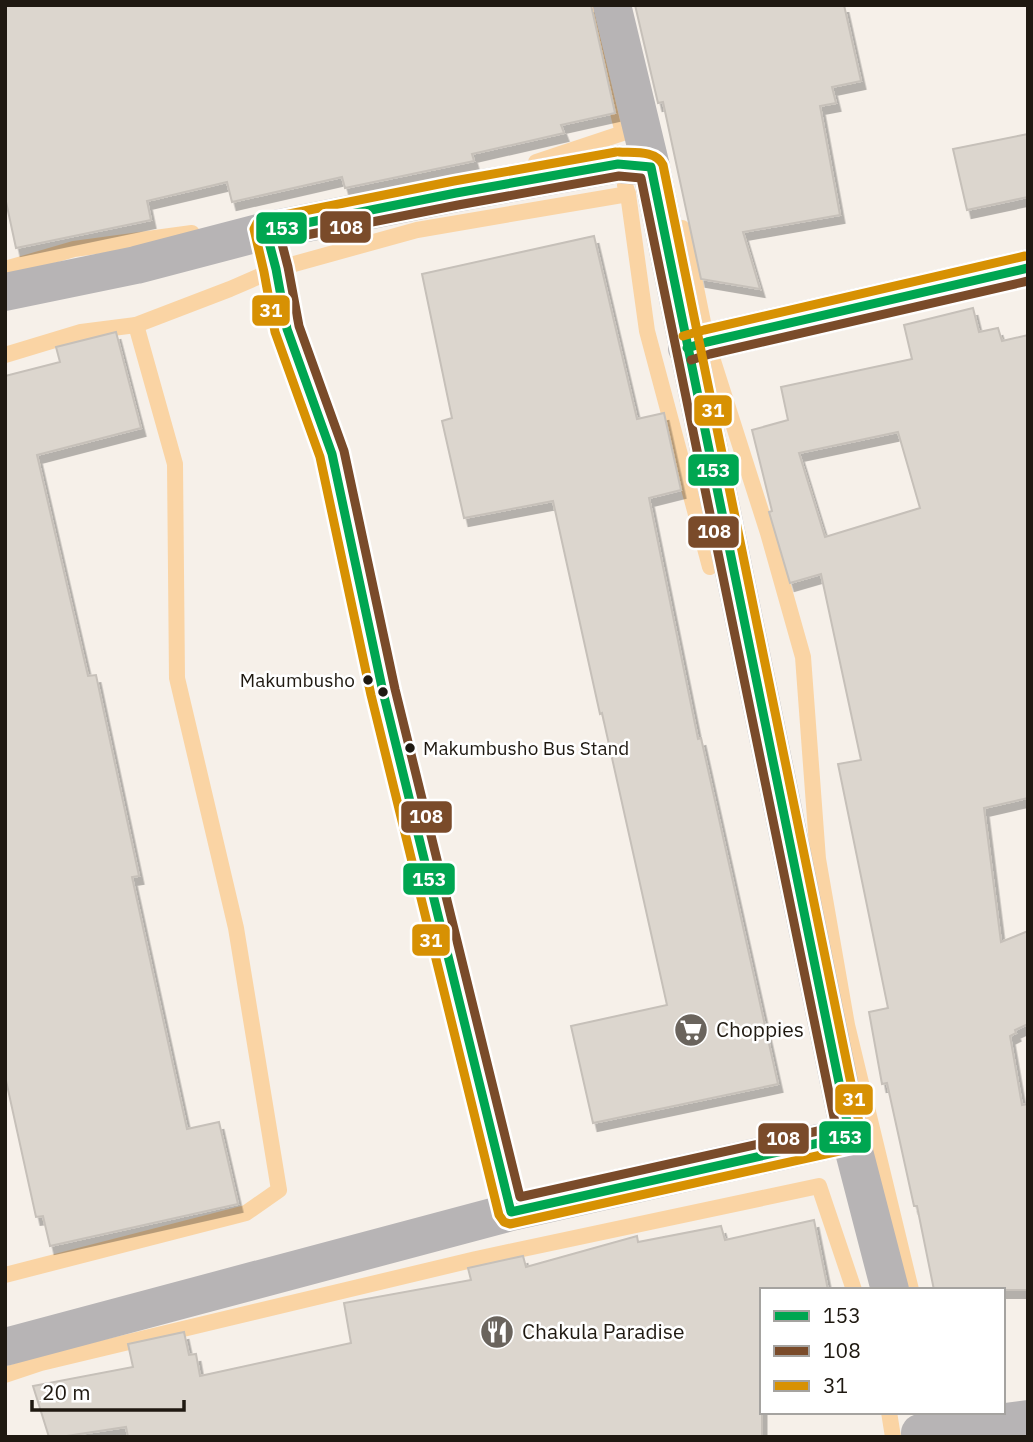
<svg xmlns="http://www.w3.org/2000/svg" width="1033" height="1442" font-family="'IBM Plex Sans',sans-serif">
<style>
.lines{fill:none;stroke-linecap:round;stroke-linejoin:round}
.stream{stroke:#fad4a4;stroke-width:16}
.building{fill:#dcd6ce;stroke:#c6c0b9;stroke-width:2;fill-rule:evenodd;filter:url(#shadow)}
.service{stroke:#b7b4b5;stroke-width:23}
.minor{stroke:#b7b4b5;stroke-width:38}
.bus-1-casing{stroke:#fff;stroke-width:14}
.bus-2-casing{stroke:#fff;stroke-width:14}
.bus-3-casing{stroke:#fff;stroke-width:14}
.bus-1{stroke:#00a651;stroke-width:9}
.bus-2{stroke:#7a4b2a;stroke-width:9}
.bus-3{stroke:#d79103;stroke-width:9}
.bus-dot{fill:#1f1911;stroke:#fff;stroke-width:2.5}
.labels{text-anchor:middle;stroke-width:5;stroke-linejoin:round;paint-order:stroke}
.bus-label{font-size:19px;fill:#1f1911;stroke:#fff;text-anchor:end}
.poi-label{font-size:21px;fill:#1f1911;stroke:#fff;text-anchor:start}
.line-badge{stroke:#fff;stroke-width:2.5}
.badge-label{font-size:19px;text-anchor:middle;font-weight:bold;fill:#fff}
</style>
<defs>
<filter id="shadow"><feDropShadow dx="4.5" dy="8" stdDeviation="0" flood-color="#0004"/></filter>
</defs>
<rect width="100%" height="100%" fill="#f6f0e9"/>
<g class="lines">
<g class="stream">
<polyline points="592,5 622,129"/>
<polyline points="536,162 623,133"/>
<polyline points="625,185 628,194 647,331 710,567"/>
<polyline points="682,228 691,263 707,342 768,533 803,657 818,859 847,1025 911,1290"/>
<polyline points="5,269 74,249 192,233"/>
<polyline points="5,355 81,332 136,325 230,289 276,269 417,230 628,194"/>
<polyline points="5,1275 246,1213 279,1190 236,928 177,678 175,464 136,325"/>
<polyline points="5,1375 41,1363 476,1259 819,1186 854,1290"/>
<polyline points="889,1412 893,1437"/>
</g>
</g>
<g class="building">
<polygon points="5,5 591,5 615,113 561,125 564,133 472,154 474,161 345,188 342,177 232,202 227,182 147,201 151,220 16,248 5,197"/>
<polygon points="635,5 844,5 861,81 832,87 836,103 820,106 840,215 743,232 760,289 701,279 663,102 658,103"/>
<polygon points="1028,134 1028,197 967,210 953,149"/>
<polygon points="594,236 637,419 664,413 681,490 649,498 698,739 701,738 778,1084 593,1123 571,1026 667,1005 602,713 600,714 553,501 464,518 442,421 452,418 422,274"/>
<path d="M973,308L979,332L998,328L1002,341L1028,335V798L984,808L1001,942L1028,931V1024L1015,1030L1016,1033L1010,1036L1022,1105L1028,1104V1290H934L917,1206H914L887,1083L882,1084L869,1012L888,1008L838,764L861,760L821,574L790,583L769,512L772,511L752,430L788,420L781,387L912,359L904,325ZM898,432L920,508L825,537L799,453Z"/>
<polygon points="116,332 141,428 37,455 88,676 96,675 139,876 132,877 187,1129 219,1122 238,1204 50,1246 43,1216 36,1217 5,1076 5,376 60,362 56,347"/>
<polygon points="814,1220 828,1290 762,1290 762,1437 128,1437 126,1427 60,1437 49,1437 33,1386 133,1367 128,1344 184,1332 189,1355 196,1354 200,1376 351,1343 344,1303 471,1280 468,1268 523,1256 526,1267 637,1236 638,1242 721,1226 725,1240"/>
</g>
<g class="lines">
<polyline class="service" points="266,231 276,269 287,329 332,454 383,692 511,1212"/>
<g class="minor">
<polyline points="612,5 651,167 850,1136 890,1290"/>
<polyline points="5,292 136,265 266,231 456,193 618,164 651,167"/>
<polyline points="687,348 707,342 1028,268"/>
<polyline points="5,1347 511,1212 850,1136"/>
<polyline points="920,1433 1028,1419"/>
</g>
<g class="bus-1-casing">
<g id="bus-1">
<polygon points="618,164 651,167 850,1136 511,1212 383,692 332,454 287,329 276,269 266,231 456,193"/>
<polyline points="687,348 707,342 1028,268"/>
</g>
</g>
<g class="bus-2-casing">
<g id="bus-2">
<polygon points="619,176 641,178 836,1127 520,1197 395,689 344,451 299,326 288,267 281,240 458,205"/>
<polyline points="691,360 710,354 1028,281"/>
</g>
</g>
<g class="bus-3-casing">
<g id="bus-3">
<path d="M616,152L454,181L264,219L257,223L254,229L264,272L275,332L320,457L371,695L499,1215L504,1222L510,1224L853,1148L860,1144L862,1137L663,165C656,150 634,153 619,152"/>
<polyline points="683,336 704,330 1025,256"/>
</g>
</g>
<use href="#bus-1" class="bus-1"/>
<use href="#bus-2" class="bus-2"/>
<use href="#bus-3" class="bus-3"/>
</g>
<defs>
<g id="supermarket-disc" transform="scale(1.75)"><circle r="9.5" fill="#6a645d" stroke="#fff"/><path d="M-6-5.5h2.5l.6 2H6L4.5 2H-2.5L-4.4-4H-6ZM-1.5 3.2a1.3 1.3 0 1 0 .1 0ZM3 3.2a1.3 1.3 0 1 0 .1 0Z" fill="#fff"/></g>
<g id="restaurant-disc" transform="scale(1.75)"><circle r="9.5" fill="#6a645d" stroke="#fff"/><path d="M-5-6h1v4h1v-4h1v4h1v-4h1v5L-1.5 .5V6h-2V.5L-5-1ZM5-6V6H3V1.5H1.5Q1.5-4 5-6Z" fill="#fff"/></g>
</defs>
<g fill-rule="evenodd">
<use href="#supermarket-disc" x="691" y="1030"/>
<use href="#restaurant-disc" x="497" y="1332"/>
</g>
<g class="bus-dot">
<circle cx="368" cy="680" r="6"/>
<circle cx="383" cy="692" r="6"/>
<circle cx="410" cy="748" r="6"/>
</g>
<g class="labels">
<g class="bus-label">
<text x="355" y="687">Makumbusho</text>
<text x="423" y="755" text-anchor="start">Makumbusho Bus Stand</text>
</g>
<g class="poi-label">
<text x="716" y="1037">Choppies</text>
<text x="522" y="1339">Chakula Paradise</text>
</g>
</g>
<g class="line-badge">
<rect x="319" y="210" width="53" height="34" rx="7" fill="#7a4b2a"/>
<rect x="255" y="211" width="53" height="34" rx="7" fill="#00a651"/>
<rect x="251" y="294" width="40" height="33" rx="7" fill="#d79103"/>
<rect x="693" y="394" width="40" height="33" rx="7" fill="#d79103"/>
<rect x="687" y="453" width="53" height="34" rx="7" fill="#00a651"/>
<rect x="687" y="515" width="53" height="34" rx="7" fill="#7a4b2a"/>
<rect x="400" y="800" width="53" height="34" rx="7" fill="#7a4b2a"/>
<rect x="402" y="862" width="54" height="34" rx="7" fill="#00a651"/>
<rect x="411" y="923" width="40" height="34" rx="7" fill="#d79103"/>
<rect x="834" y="1083" width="40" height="33" rx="7" fill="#d79103"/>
<rect x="818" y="1120" width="54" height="34" rx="7" fill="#00a651"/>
<rect x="757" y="1122" width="53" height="33" rx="7" fill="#7a4b2a"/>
</g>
<g class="badge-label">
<text x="346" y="234">108</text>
<text x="282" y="235">153</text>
<text x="271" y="317">31</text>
<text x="713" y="417">31</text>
<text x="713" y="477">153</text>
<text x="714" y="538">108</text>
<text x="426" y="823">108</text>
<text x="429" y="886">153</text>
<text x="431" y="947">31</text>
<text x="854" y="1106">31</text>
<text x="845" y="1144">153</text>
<text x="783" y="1145">108</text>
</g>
<rect width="1033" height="1442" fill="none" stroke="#1f1911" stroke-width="14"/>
<rect x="760" y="1288" width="245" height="126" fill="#ffffff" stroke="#a5a3a0" stroke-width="2"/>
<rect x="774" y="1311" width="35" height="10" fill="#00a651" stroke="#a5a3a0" stroke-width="2"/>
<text x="823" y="1323" font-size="21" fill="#1f1911">153</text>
<rect x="774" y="1346" width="35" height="10" fill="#7a4b2a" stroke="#a5a3a0" stroke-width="2"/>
<text x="823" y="1358" font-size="21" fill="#1f1911">108</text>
<rect x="774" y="1381" width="35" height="10" fill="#d79103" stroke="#a5a3a0" stroke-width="2"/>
<text x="823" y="1393" font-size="21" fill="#1f1911">31</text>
<path d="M32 1400v10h152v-10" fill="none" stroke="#1f1911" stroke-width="3.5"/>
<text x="42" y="1400" font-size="21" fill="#1f1911" stroke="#ffffff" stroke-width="5" paint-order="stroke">20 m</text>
</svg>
